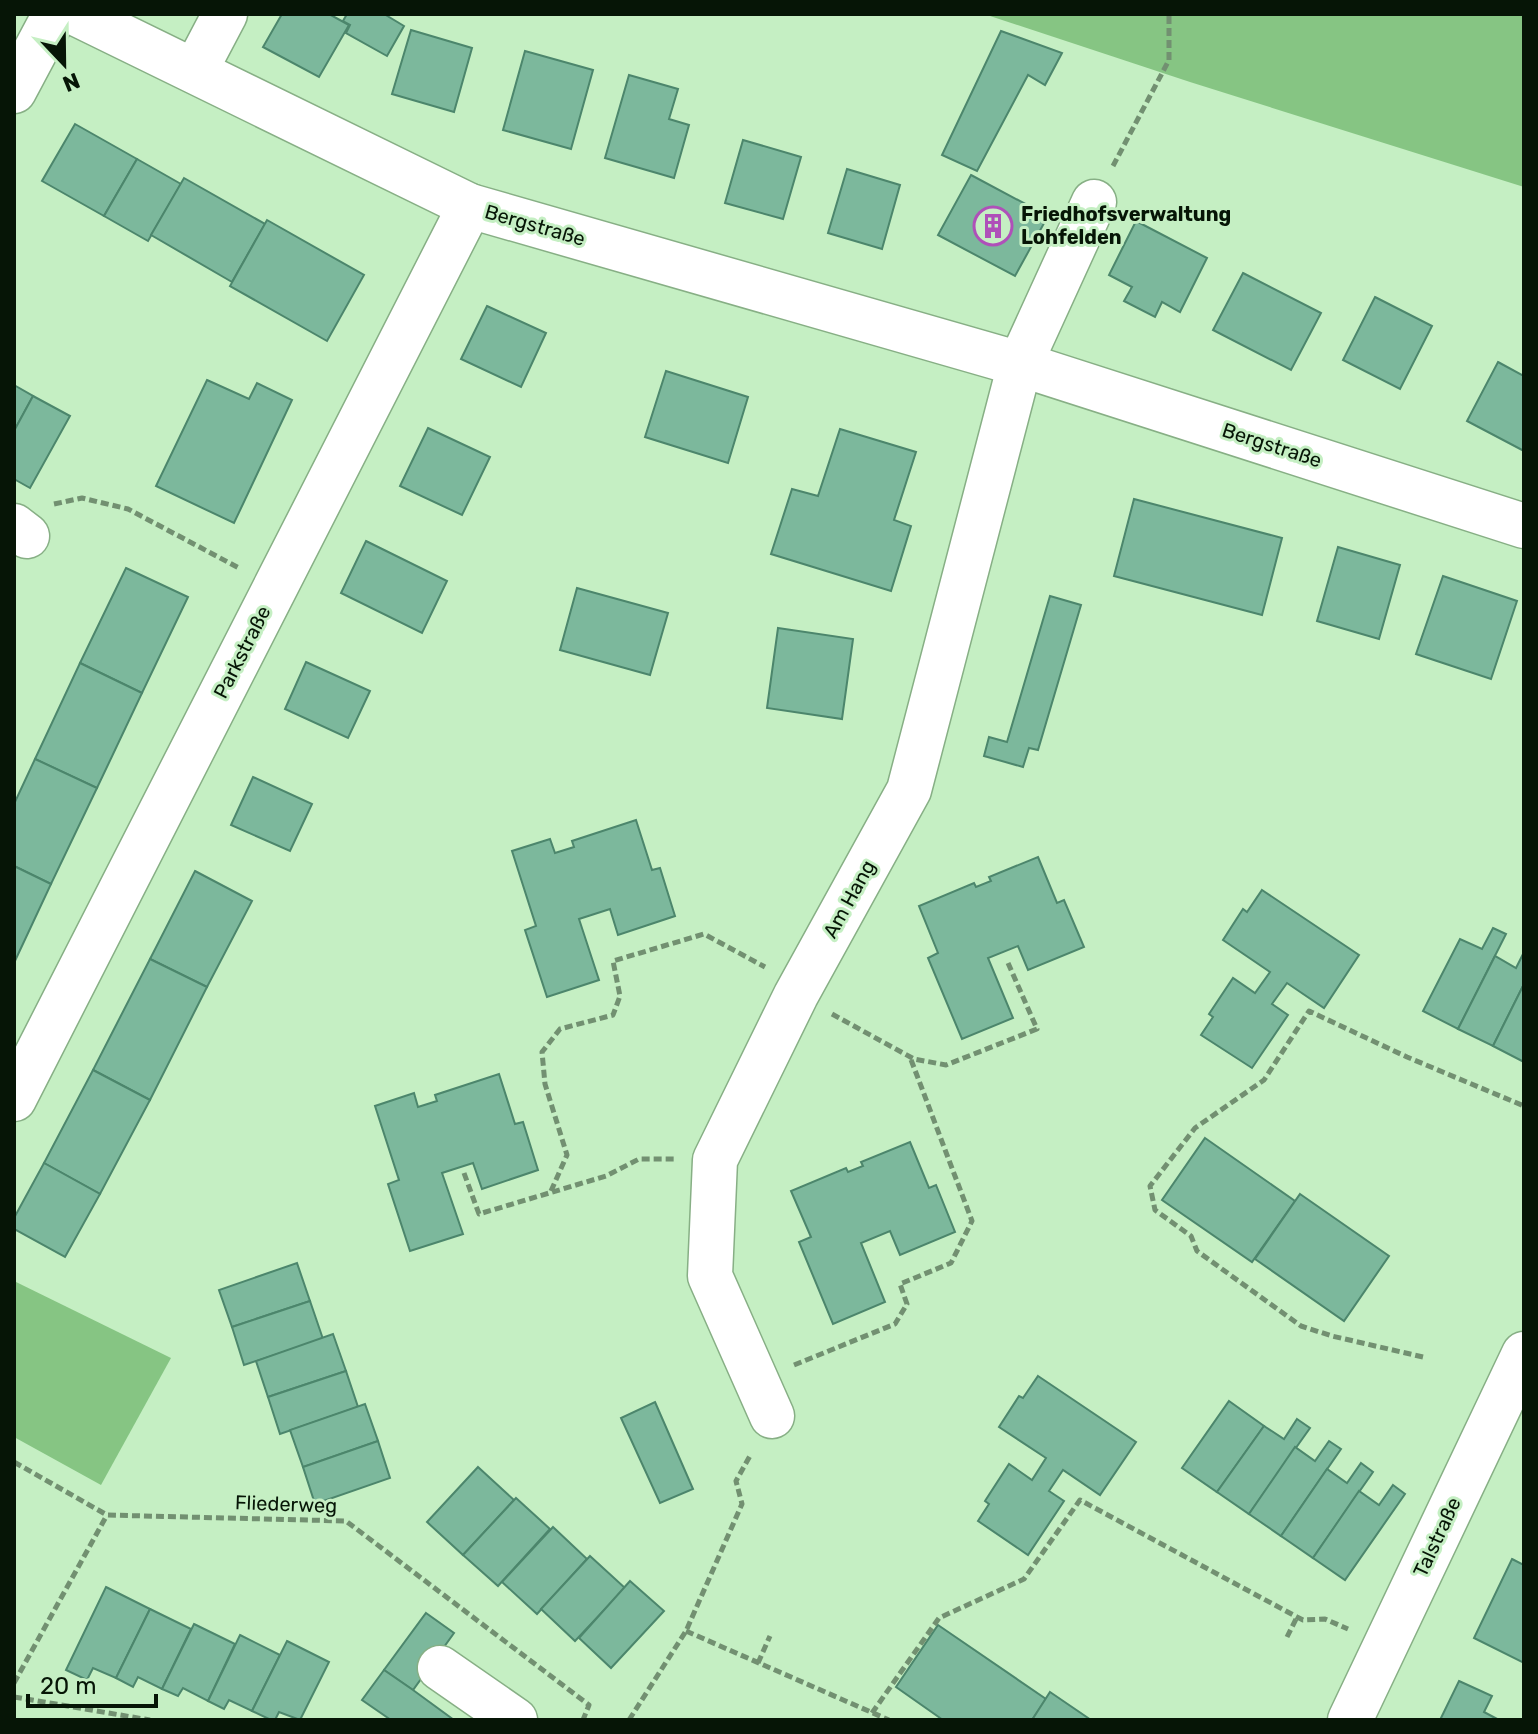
<svg xmlns="http://www.w3.org/2000/svg" width="1538" height="1734" font-family="Rubik,sans-serif">
<style>
.green{fill:#86c583}
.building{fill:#7cb89c;stroke:#4c866c;stroke-width:2}
.lines{fill:none;stroke-linecap:round;stroke-linejoin:round}
.minor-casing{stroke:#87af85;stroke-width:47}
.path{stroke:#729071;stroke-width:5;stroke-dasharray:8 4;stroke-linecap:butt}
.minor{stroke:#fff;stroke-width:44}
.labels{text-anchor:middle;stroke-width:6;stroke-linejoin:round;paint-order:stroke}
.poi-label{font-size:20px;font-weight:bold;fill:#061506;stroke:#c5efc3;text-anchor:start}
.street-label{font-size:20px;fill:#061506;stroke:#c5efc3}
</style>
<rect width="100%" height="100%" fill="#c5efc3"/>
<g class="green">
<polygon points="984,14 1524,14 1524,187 1190,82"/>
<polygon points="14,1281 171,1358 101,1485 14,1437"/>
</g>
<g class="building">
<polygon points="282,14 329,14 349,25 319,77 263,47"/>
<polygon points="347,14 384,14 404,26 387,56 346,33 350,25 343,21"/>
<polygon points="411,30 472,48 454,112 392,94"/>
<polygon points="1001,31 1062,53 1045,85 1028,75 977,171 942,155"/>
<polygon points="525,51 593,70 571,149 503,130"/>
<polygon points="629,75 678,89 669,119 689,125 674,178 605,158"/>
<polygon points="75,124 137,159 104,216 42,181"/>
<polygon points="743,140 801,157 783,219 725,203"/>
<polygon points="137,159 181,184 148,241 104,216"/>
<polygon points="847,169 900,185 882,249 828,233"/>
<polygon points="971,175 1048,216 1015,276 938,235"/>
<polygon points="184,178 265,224 232,282 151,235"/>
<polygon points="267,220 364,275 327,341 230,286"/>
<polygon points="1136,221 1207,258 1180,312 1162,302 1155,317 1124,301 1132,287 1109,275"/>
<polygon points="1243,273 1321,313 1291,370 1213,330"/>
<polygon points="1375,297 1432,326 1400,389 1343,360"/>
<polygon points="487,306 546,333 521,387 461,359"/>
<polygon points="1498,362 1524,376 1524,451 1467,421"/>
<polygon points="666,371 748,397 728,463 645,437"/>
<polygon points="207,380 249,399 257,383 292,400 234,523 156,486"/>
<polygon points="14,385 33,396 14,431"/>
<polygon points="33,396 70,416 30,488 14,479 14,431"/>
<polygon points="428,428 490,457 462,515 400,486"/>
<polygon points="840,429 916,452 894,520 911,526 891,591 771,554 792,489 818,496"/>
<polygon points="1134,499 1282,538 1262,615 1114,576"/>
<polygon points="366,541 447,581 422,633 341,593"/>
<polygon points="1338,547 1400,565 1379,639 1317,621"/>
<polygon points="126,568 188,597 142,693 80,663"/>
<polygon points="1443,576 1517,601 1491,679 1416,654"/>
<polygon points="577,588 668,613 650,675 560,650"/>
<polygon points="1050,596 1081,605 1038,750 1029,748 1023,767 984,756 989,737 1007,742"/>
<polygon points="778,628 853,639 842,719 767,708"/>
<polygon points="306,662 370,691 348,738 285,709"/>
<polygon points="80,663 142,693 97,788 35,759"/>
<polygon points="35,759 97,788 51,884 14,866 14,804"/>
<polygon points="253,777 312,804 290,851 231,825"/>
<polygon points="636,820 652,870 660,868 675,916 618,935 610,909 579,919 599,980 547,997 525,930 536,926 512,851 550,839 555,853 574,847 572,841"/>
<polygon points="1038,857 1057,903 1064,900 1084,947 1028,970 1018,946 988,958 1013,1018 962,1039 928,958 938,953 919,906 974,883 976,887 991,881 989,877"/>
<polygon points="14,866 51,884 14,963"/>
<polygon points="195,871 252,901 207,987 150,959"/>
<polygon points="1262,890 1359,955 1324,1008 1287,983 1272,1004 1288,1015 1252,1068 1201,1035 1213,1017 1209,1014 1233,978 1255,993 1270,972 1223,940 1243,909 1247,912"/>
<polygon points="1493,928 1506,934 1458,1029 1423,1011 1460,939 1482,949"/>
<polygon points="1524,952 1524,984 1493,1046 1458,1029 1495,956 1516,968"/>
<polygon points="150,959 207,987 150,1100 93,1070"/>
<polygon points="1524,984 1524,1062 1493,1046"/>
<polygon points="93,1070 150,1100 100,1194 44,1163"/>
<polygon points="499,1074 515,1124 523,1122 538,1170 482,1189 473,1163 442,1173 463,1234 410,1251 388,1184 399,1180 375,1106 414,1093 418,1107 437,1101 435,1095"/>
<polygon points="1205,1138 1295,1201 1252,1262 1162,1200"/>
<polygon points="910,1142 929,1188 936,1185 955,1232 900,1255 890,1231 861,1243 885,1302 833,1324 799,1242 811,1237 791,1191 846,1168 848,1172 863,1166 861,1162"/>
<polygon points="44,1163 100,1194 65,1257 14,1229 14,1218"/>
<polygon points="1300,1194 1389,1256 1344,1321 1255,1259"/>
<polygon points="297,1263 310,1301 232,1327 219,1290"/>
<polygon points="310,1301 323,1339 244,1365 232,1327"/>
<polygon points="333,1334 346,1371 268,1397 256,1361"/>
<polygon points="346,1371 358,1407 280,1434 268,1397"/>
<polygon points="1038,1376 1136,1442 1100,1495 1063,1470 1049,1491 1064,1501 1028,1555 978,1521 989,1504 985,1501 1009,1464 1032,1480 1046,1458 999,1427 1019,1396 1023,1398"/>
<polygon points="1229,1401 1264,1426 1217,1492 1182,1468"/>
<polygon points="655,1402 693,1489 660,1503 621,1418"/>
<polygon points="365,1404 378,1441 303,1467 290,1430"/>
<polygon points="1297,1419 1310,1428 1249,1514 1217,1492 1264,1426 1284,1439"/>
<polygon points="378,1441 390,1478 315,1504 303,1467"/>
<polygon points="1329,1441 1341,1449 1281,1536 1249,1514 1295,1447 1315,1461"/>
<polygon points="1361,1463 1373,1472 1313,1558 1281,1536 1327,1469 1347,1483"/>
<polygon points="478,1467 514,1500 463,1555 427,1522"/>
<polygon points="1393,1485 1405,1494 1345,1580 1313,1558 1359,1491 1379,1505"/>
<polygon points="516,1498 550,1529 498,1586 463,1555"/>
<polygon points="553,1527 587,1559 537,1614 502,1582"/>
<polygon points="590,1556 625,1588 575,1641 541,1609"/>
<polygon points="1512,1559 1524,1565 1524,1663 1474,1638"/>
<polygon points="630,1581 664,1611 611,1668 579,1638"/>
<polygon points="106,1587 150,1609 116,1678 93,1668 87,1680 66,1670"/>
<polygon points="150,1609 191,1629 162,1689 138,1677 133,1687 116,1678"/>
<polygon points="426,1613 454,1633 413,1690 384,1670"/>
<polygon points="194,1624 235,1644 208,1701 183,1688 178,1696 162,1689"/>
<polygon points="938,1625 1046,1699 1032,1720 943,1720 896,1687"/>
<polygon points="240,1635 280,1655 252,1711 229,1700 224,1709 208,1701"/>
<polygon points="287,1641 329,1662 300,1720 279,1712 275,1720 271,1720 252,1711"/>
<polygon points="384,1670 413,1690 454,1720 391,1720 362,1700"/>
<polygon points="1459,1681 1492,1696 1484,1712 1499,1720 1440,1720"/>
<polygon points="1050,1692 1091,1720 1032,1720"/>
</g>
<g class="lines">
<g class="minor-casing">
<g id="minor">
<polyline points="77,14 470,206 1020,364 1524,526"/>
<polyline points="195,71 225,14"/>
<polyline points="14,91 55,14"/>
<polyline points="14,526 27,536"/>
<polyline points="14,1099 470,206"/>
<polyline points="772,1416 710,1276 715,1160 796,995 909,790 1020,364 1094,202"/>
<polyline points="440,1668 515,1720"/>
<polyline points="1350,1720 1524,1354"/>
</g>
</g>
<g class="path">
<polyline points="1113,166 1169,60 1169,14"/>
<polyline points="54,504 82,498 128,509 239,568"/>
<polyline points="832,1014 914,1059 946,1065 1037,1029 1008,963"/>
<polyline points="464,1173 479,1214 606,1176 639,1159 674,1159"/>
<polyline points="551,1191 567,1155 545,1084 542,1052 560,1029 613,1015 620,996 613,961 704,934 765,967"/>
<polyline points="1423,1357 1332,1336 1301,1326 1197,1251 1191,1236 1155,1210 1150,1186 1195,1128 1264,1080 1309,1011 1407,1057 1524,1106"/>
<polyline points="794,1365 895,1324 907,1304 900,1284 951,1263 972,1221 910,1057"/>
<polyline points="14,1462 107,1515 346,1521 589,1705 583,1720"/>
<polyline points="686,1631 889,1720"/>
<polyline points="1287,1637 1297,1617"/>
<polyline points="758,1663 770,1636"/>
<polyline points="14,1683 107,1515"/>
<polyline points="14,1697 150,1720"/>
<polyline points="872,1713 939,1618 1024,1579 1080,1500 1297,1617 1303,1620 1325,1619 1348,1629"/>
<polyline points="629,1720 686,1631 742,1504 736,1481 751,1454"/>
</g>
<use href="#minor" class="minor"/>
</g>
<defs>
<g id="building-ring" transform="scale(2)"><circle r="9.5" fill="#c5efc3" stroke="#af50b9" stroke-width="1.5"/><path d="M-4-6H4V6H1V3H-1V6H-4ZM-2.5-4.3h1.7v1.8h-1.7ZM.8-4.3h1.7v1.8H.8ZM-2.5-1h1.7V.8h-1.7ZM.8-1h1.7V.8H.8Z" fill="#af50b9"/></g>
</defs>
<g fill-rule="evenodd">
<use href="#building-ring" x="993" y="226"/>
</g>
<g class="labels">
<g class="poi-label">
<text x="1021" y="221">Friedhofsverwaltung<tspan x="1021" dy="23">Lohfelden</tspan></text>
</g>
<g class="street-label">
<text transform="translate(535 225) rotate(16)" y="7">Bergstraße</text>
<text transform="translate(1272 445) rotate(18)" y="7">Bergstraße</text>
<text transform="translate(242 652) rotate(-63)" y="7">Parkstraße</text>
<text transform="translate(849 899) rotate(-61)" y="7">Am Hang</text>
<text transform="translate(286 1504) rotate(2)" y="7">Fliederweg</text>
<text transform="translate(1437 1537) rotate(-65)" y="7">Talstraße</text>
</g>
</g>
<rect width="1538" height="1734" fill="none" stroke="#061506" stroke-width="32"/>
<g transform="translate(64 64) rotate(158)" stroke="#c5efc3" stroke-width="6" paint-order="stroke">
<path d="M0-6L14 30L0 20L-14 30Z" fill="#061506"/>
<text y="-12" font-size="22" font-weight="bold" text-anchor="middle" fill="#061506">N</text>
</g>
<path d="M28 1694v12h128v-12" fill="none" stroke="#061506" stroke-width="4"/>
<text x="40" y="1694" font-size="24" fill="#061506" stroke="#c5efc3" stroke-width="6" paint-order="stroke">20 m</text>
</svg>
